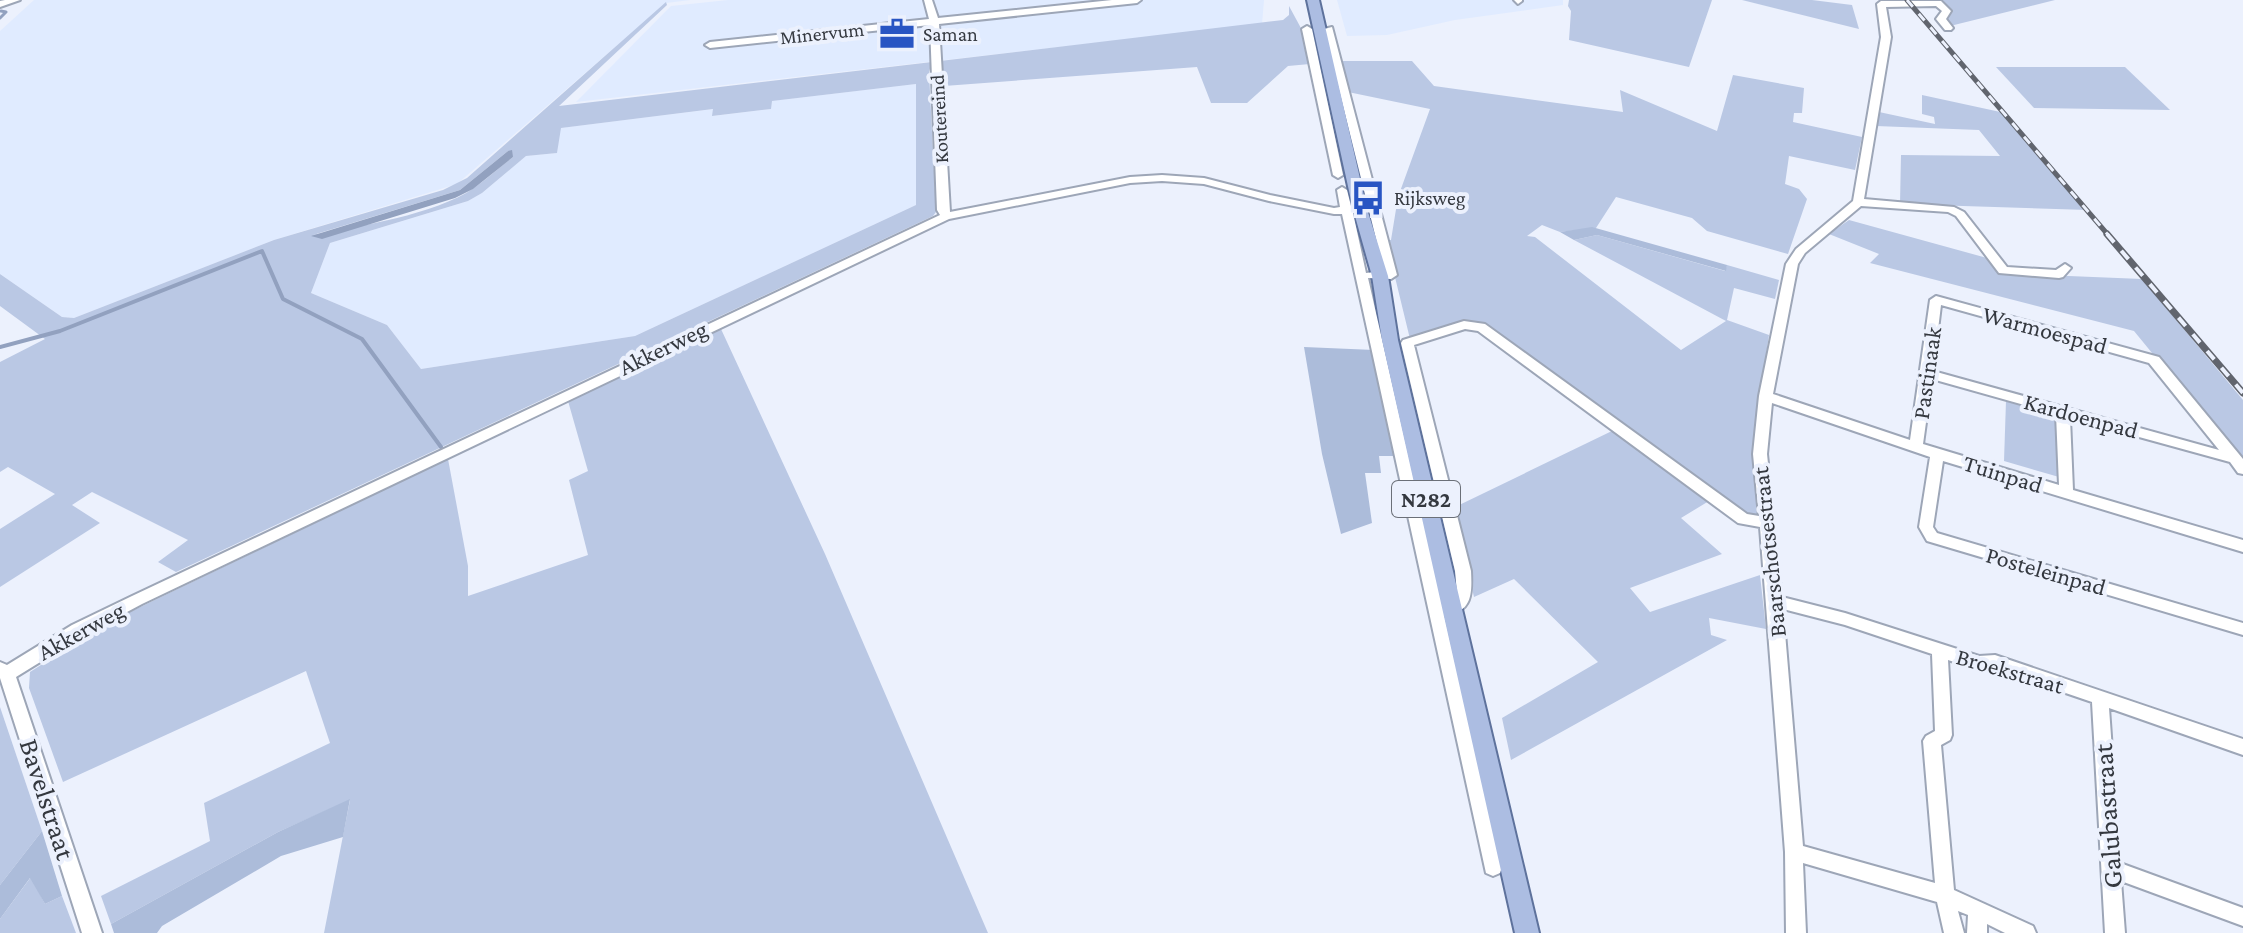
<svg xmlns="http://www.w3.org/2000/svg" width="2243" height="933" font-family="'Crimson Pro',serif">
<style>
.built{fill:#e0ebff}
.green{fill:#bac8e4;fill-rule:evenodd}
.forest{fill:#acbcda}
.water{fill:#92a1bf}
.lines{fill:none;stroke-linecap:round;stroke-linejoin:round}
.stream-far1{stroke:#92a1bf;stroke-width:3}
.stream{stroke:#92a1bf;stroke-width:4}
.minor-casing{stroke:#9da6b7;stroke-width:4}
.major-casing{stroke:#5e729c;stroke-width:4}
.minor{fill:#fff;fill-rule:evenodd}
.major{fill:#acbde2;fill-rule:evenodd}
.rail-far1-casing{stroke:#61656e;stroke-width:5}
.rail-casing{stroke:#61656e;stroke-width:7}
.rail-far1{stroke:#ecf1fd;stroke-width:3;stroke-dasharray:9;stroke-linecap:butt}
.rail{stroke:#ecf1fd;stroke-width:4;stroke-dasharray:11;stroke-linecap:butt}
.labels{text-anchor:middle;stroke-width:8;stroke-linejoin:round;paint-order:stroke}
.far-street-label{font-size:20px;fill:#34383f;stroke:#ecf1fd}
.far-poi-label{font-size:20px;fill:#34383f;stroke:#ecf1fd;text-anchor:start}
.shield{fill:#ecf1fd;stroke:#6b7078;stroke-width:2}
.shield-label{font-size:22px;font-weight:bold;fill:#34383f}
.street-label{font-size:24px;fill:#34383f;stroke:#ecf1fd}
.near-street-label{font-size:28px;fill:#34383f;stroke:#ecf1fd}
</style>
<rect width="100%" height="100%" fill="#ecf1fd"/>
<g class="built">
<polygon points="34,0 690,0 666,3 457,184 274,240 74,318 62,317 0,274 0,31"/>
<polygon points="728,0 1264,0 1262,24 576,102 671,6"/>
<polygon points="1337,0 1563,0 1563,5 1455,20 1387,35 1347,36"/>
<polygon points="916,84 916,205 635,336 421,369 387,325 311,293 330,243 468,201 482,193 526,156 557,153 560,128 714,109 713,116 770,109 771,101"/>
</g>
<g class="green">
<polygon points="1569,0 1712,0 1689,67 1569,40 1571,11 1568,6"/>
<polygon points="1742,0 1812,0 1852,5 1859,29"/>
<polygon points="1942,0 2055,0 1950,26 1945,20 1950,9"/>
<path d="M666,2L667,5L559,106L932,62L929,72L936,212L933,216L176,572L158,562L188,540L92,492L72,505L100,523L0,587V529L55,494L8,467L0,472V362L45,339L0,306V274L62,317L74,318L274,240L443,190L467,178ZM916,84V205L635,336L421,369L387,325L311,293L330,243L468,201L482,193L526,156L557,153L561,128L713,109L712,116L771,109L772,101ZM508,151L513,157C500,167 487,179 474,188C434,215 360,226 313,235L460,190Z"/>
<polygon points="1289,6 1302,30 1310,64 1288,66 1247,103 1211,103 1197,67 944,86 940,61 1283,20 1289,15"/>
<polygon points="1341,61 1412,61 1434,86 1623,112 1620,90 1717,131 1733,75 1804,88 1802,113 1794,113 1793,122 1862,137 1855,170 1789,156 1785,184 1799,189 1807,199 1788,254 1707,231 1692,218 1616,197 1596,228 1560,232 1542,225 1527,236 1535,237 1681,350 1726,321 1574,240 1597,235 1725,271 1727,265 1779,280 1775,299 1734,288 1727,320 1769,335 1752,451 1761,519 1743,516 1483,324 1457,322 1410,339 1386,240 1391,240 1398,197 1430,109 1348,92"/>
<polygon points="1996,67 2125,67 2170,110 2034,108"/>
<polygon points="1922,95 2005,113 2088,210 1900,204 1901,155 2000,156 1979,130 1876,126 1879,112 1935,124 1934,117 1922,114"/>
<polygon points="1849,220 1987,258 1999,273 2142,279 2243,400 2243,464 2134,331 1870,263 1879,254 1829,234"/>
<polygon points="721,329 825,554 988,933 324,933 350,800 278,832 111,924 101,896 210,841 204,803 330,743 306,671 63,782 29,688 30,672 105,624 448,459 468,566 468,596 588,555 569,480 588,471 568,401"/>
<polygon points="2006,401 2059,416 2059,477 2004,461"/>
<polygon points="1614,430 1709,501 1681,518 1722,554 1630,588 1650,612 1760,575 1766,629 1709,618 1711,635 1727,640 1511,760 1502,718 1598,662 1514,579 1474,597 1453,508"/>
<polygon points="0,707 42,831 0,885"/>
<polygon points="31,877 45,904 62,896 76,933 0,933 0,919"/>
</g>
<g class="forest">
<polygon points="1592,227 1727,265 1726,271 1597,235 1574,240 1560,232"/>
<polygon points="1304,347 1374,350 1397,456 1379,456 1381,473 1365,473 1372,523 1341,534 1322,454"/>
<polygon points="350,799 343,837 281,856 162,926 157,933 114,933 111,924 278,832"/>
<polygon points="42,831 62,896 45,904 30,878 0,919 0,885"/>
</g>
<polygon class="water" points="508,151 512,150 513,157 473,189 455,198 322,239 311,236 460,190"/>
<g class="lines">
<polyline class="stream-far1" points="0,18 6,12 1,11"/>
<polyline class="stream" points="0,347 60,331 262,251 283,299 362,339 441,447"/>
<g class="minor-casing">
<g id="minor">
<polygon points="5,0 20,0 0,7 0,1"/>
<path d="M924,0H932L938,18L1112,0H1141L1137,3L939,24L950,212L1130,177L1162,175L1204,178L1270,195L1334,208L1340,207L1337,190L1342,187L1347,190L1351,206H1360L1366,209L1364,211L1353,213L1366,273L1384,271L1324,29L1332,27L1397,275L1391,279L1368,278L1442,602H1447L1457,593L1455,571L1401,343L1403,340L1464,321L1485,324L1747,514L1759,516L1753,454L1759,396L1786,264L1796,249L1853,201L1881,37L1877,4L1881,1H1941L1951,11L1946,19L1953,28L1951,30H1945L1936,19L1942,11L1936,6L1886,7L1891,37L1864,199L1954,207L1964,212L2007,267L2056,270L2065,264L2071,268L2063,277L2059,278L1999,273L1956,216L1948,212L1861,206L1805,253L1798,264L1773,394L1910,440L1930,300L1936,296L2159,357L2243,459V474L2238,473L2230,462L2070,418L2073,490L2243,540V552L1943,461L1933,527L1937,533L2243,623V635L1927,541L1919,527L1930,457L1772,403L1767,454L1782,597L1845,613L1979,656L1995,655L2243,739V755L2109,708L2120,863L2243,908V926L2121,881L2125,933H2105L2092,702L1995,669L1979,670L1948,660L1952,735L1950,740L1941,745L1954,890L2033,926L2036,933H2005L1987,924V933H1967L1968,915L1958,911L1964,933H1944L1937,902L1803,863L1806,933H1786L1785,852L1760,527L1738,523L1478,331L1465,329L1414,345L1471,571C1472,592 1473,614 1444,614L1502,867L1500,873L1493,876L1486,873L1342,214H1334L1269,201L1204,184L1162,181L1130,183L949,219L142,604L84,635L16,677L102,933H82L0,678V662L7,665L72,625L132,596L940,215L937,210L930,25L710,48L705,45L710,42L929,19ZM1941,305L2149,363L2219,450L1933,371ZM1932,379L2056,414L2059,485L1923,444ZM1783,609L1845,625L1932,654L1935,731L1926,736L1923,741L1935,883L1803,846Z"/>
<polygon points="1514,0 1522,0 1522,1 1518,4"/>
<polygon points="1307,26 1312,29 1343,175 1338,178 1333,175 1302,29"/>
</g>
</g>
<g class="major-casing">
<polygon id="major" points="1307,0 1319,0 1367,209 1388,276 1398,340 1539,933 1515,933 1382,340 1372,276 1353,209"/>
</g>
<use href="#minor" class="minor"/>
<use href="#major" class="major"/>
<g class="rail-far1-casing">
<polyline id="rail-far1" points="1907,0 2109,236"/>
</g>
<g class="rail-casing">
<polyline id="rail" points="2107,234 2243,393"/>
</g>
<use href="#rail-far1" class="rail-far1"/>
<use href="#rail" class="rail"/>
</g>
<defs>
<g id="office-bare" transform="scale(2.76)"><path d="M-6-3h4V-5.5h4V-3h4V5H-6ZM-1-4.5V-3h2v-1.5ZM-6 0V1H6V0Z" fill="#2855c3" stroke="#ecf1fd" stroke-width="2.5" paint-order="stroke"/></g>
<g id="bus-bare" transform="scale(2.76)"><path d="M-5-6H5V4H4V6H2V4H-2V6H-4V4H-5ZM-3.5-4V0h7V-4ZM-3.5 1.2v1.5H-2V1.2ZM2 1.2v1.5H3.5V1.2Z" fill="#2855c3" stroke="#ecf1fd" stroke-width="2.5" paint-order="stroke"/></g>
</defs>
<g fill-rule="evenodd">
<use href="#office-bare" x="897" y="34"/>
<use href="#bus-bare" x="1368" y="198"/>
</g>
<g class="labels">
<g class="far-street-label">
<text transform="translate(822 33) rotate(-6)" y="7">Minervum</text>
<text transform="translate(939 119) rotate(-93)" y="7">Koutereind</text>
</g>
<g class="far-poi-label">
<text x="923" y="41">Saman</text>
<text x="1394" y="205">Rijksweg</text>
</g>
<rect class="shield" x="1392" y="481" width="68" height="36" rx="6"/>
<g class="shield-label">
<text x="1426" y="507">N282</text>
</g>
<g class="street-label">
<text transform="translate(2045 330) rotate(15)" y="8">Warmoespad</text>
<text transform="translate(663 348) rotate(-26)" y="8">Akkerweg</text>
<text transform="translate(1927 373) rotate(-82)" y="8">Pastinaak</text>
<text transform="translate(2081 416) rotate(15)" y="8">Kardoenpad</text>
<text transform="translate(2003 474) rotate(17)" y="8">Tuinpad</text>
<text transform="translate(1769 552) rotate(-96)" y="8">Baarschotsestraat</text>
<text transform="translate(2046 571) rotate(16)" y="8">Posteleinpad</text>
<text transform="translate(81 631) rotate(-29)" y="8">Akkerweg</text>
<text transform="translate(2010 671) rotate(16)" y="8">Broekstraat</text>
</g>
<g class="near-street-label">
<text transform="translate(48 799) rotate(72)" y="10">Bavelstraat</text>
<text transform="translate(2107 816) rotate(-94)" y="10">Galubastraat</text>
</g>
</g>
</svg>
